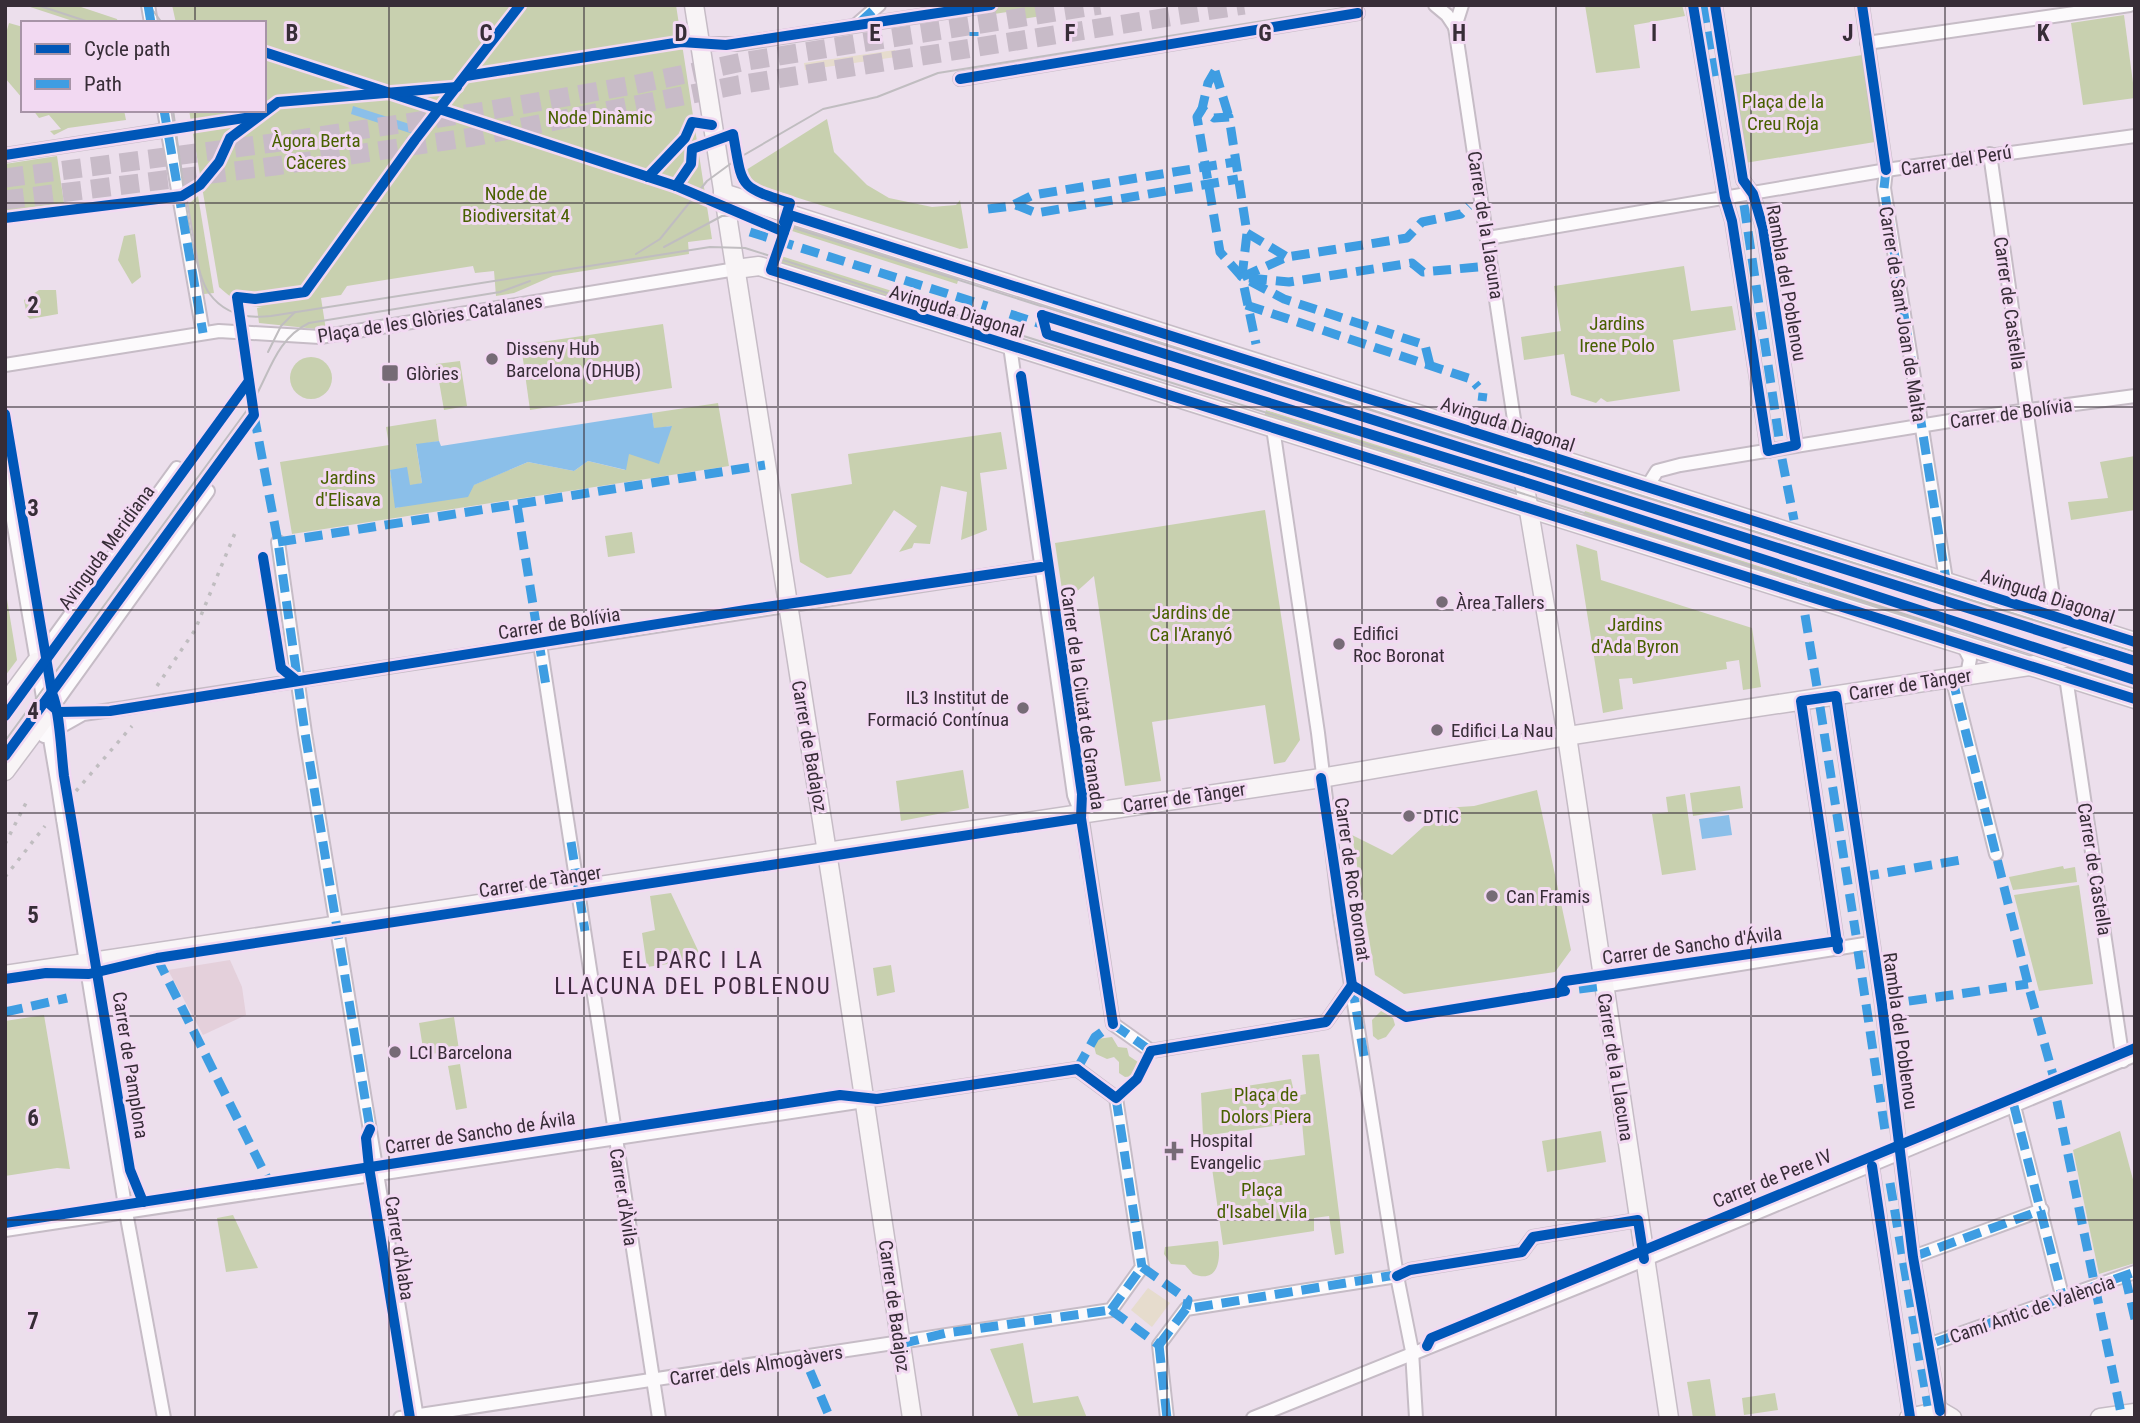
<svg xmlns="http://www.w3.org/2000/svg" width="2140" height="1423" font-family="'Roboto Condensed',sans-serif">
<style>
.industrial{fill:#e4d0db}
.green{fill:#c8d0af}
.sand{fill:#e6dccd}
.water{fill:#8bbfe9}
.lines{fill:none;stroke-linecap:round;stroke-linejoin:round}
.primary-tunnel{stroke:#c8bbc8;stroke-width:19;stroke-dasharray:19 10;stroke-linecap:butt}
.street-casing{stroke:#c6bcc6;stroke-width:16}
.secondary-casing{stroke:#c6bcc6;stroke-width:21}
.street{stroke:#fcfafc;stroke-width:12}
.secondary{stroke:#f8f4f6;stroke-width:18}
.tram{stroke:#c0bdc0;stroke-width:2}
.rail{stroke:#c0bdc0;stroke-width:3.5;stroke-dasharray:3.5 7;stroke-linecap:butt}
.street-bridge-casing{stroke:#c6bcc6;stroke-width:16;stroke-linecap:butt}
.street-bridge{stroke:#fcfafc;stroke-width:12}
.quiet{stroke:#3e9de2;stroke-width:9;stroke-dasharray:18 9;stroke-linecap:butt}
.cycleway-casing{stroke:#f2d9f2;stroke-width:15}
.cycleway{stroke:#0057b8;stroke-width:10}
.grid{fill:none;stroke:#372d37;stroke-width:2;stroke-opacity:0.55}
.poi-dot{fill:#766b76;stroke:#f2d9f2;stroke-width:2.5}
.labels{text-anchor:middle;stroke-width:6;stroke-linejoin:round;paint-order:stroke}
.park-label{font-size:19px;fill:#486000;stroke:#f2d9f2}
.street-label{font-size:19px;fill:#372d37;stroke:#f2d9f2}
.poi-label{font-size:19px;fill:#372d37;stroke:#f2d9f2;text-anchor:start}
.quarter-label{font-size:23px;letter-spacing:2px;fill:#3e2b3e;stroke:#f2d9f2}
.grid-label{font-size:23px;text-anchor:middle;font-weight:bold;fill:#372d37;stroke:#f2d9f2;stroke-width:6;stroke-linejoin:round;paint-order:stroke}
</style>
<rect width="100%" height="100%" fill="#ecdfec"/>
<polygon class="industrial" points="230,960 242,987 246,1015 203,1035 168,970"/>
<g class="green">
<polygon points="24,5 75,5 117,19 118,23 79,23"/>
<path d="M172,5H676L712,239L688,242L689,254L553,276L514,293L496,296L494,271L475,273L473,266L347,286L341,295L321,298L326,330L259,323L257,308L262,307C243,307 232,299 219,287L189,110H264V23H176Z"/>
<polygon points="1013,5 1046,5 1048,15 1009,21 1007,12 988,15 987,9"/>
<polygon points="1585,5 1682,5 1685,16 1634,25 1640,68 1596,73"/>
<polygon points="2124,15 2135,98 2083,105 2071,23"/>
<polygon points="9,23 23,27 23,99 5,78 5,37"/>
<polygon points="1862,55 1875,142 1745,163 1733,76"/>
<polygon points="33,110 124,110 126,120 68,128 54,135 50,131 61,129 49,115 39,118"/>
<polygon points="827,119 834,152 867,185 889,198 932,207 956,205 960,200 968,248 960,249 748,182 746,170"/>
<polygon points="57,156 64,203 5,211 5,164"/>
<polygon points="198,196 214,293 204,294 197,281 184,208"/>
<polygon points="791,223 959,277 957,284 789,230"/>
<polygon points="135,234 141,277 132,284 118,260 124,236"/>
<polygon points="781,256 949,309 947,316 779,263"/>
<polygon points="1684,266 1691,311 1732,306 1736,330 1673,340 1680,391 1607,402 1601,398 1596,403 1571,395 1564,354 1524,360 1521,337 1561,331 1554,286"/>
<polygon points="39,290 56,290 58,314 30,319 27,316 24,300"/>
<polygon points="663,324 672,388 530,410 521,345"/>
<circle cx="311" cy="378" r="21"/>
<polygon points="460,361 467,406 444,410 436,364"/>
<polygon points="1251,369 1466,437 1463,444 1249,376"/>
<polygon points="718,403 729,466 292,534 280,462 389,445 386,427 436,419 439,441 416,445 422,483 410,486 390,470 396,508 471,486 528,462 574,471 588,461 625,470 627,454 671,426 654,429 652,413"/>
<polygon points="1266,410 1421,459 1419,466 1264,417"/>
<polygon points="1001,432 1007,469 980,473 987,530 961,540 967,492 941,486 930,544 914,543 912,548 899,552 917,526 894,510 851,574 827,578 800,562 791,494 852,484 848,454"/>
<polygon points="2135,456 2135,510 2071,520 2068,502 2108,498 2100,462"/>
<polygon points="196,457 200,459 117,573 113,571"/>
<polygon points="209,467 212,469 130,583 126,581"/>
<polygon points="1581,474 1666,501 1665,508 1579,481"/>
<polygon points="1678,504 1790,540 1791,548 1675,511"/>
<polygon points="1265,510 1300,740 1285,762 1274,764 1265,705 1152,722 1161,781 1125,786 1094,576 1064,603 1055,543"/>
<polygon points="1585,511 1797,578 1797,585 1582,518"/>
<polygon points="632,532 635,553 608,557 605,536"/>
<polygon points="1576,544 1597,551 1601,580 1752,628 1761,687 1743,690 1739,660 1726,662 1727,669 1633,684 1632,678 1619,679 1623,709 1603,713"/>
<polygon points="1802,544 1904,576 1901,583 1804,552"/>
<polygon points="1914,579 2059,625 2057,632 1912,586"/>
<polygon points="1809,582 1954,628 1951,634 1809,589"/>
<polygon points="5,587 17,660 5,676"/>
<polygon points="963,770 969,808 901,821 896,781"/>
<polygon points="1740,786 1743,808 1693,816 1690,793"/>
<polygon points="1537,790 1571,950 1555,972 1404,994 1375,975 1352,835 1392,855 1444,808 1474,806"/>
<polygon points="1685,794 1696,870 1662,875 1652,814 1668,812 1666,797"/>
<polygon points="2063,866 2064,869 2075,867 2077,882 2013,890 2009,877"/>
<polygon points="2079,885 2093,984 2039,991 2014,895"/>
<polygon points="671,893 702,959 647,967 642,933 655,930 650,896"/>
<polygon points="891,965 895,992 877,996 873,968"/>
<polygon points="1382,1010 1392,1014 1395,1025 1386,1037 1378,1040 1373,1036 1372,1020"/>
<polygon points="44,1015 70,1169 57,1168 5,1176 5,1021"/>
<polygon points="454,1017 459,1050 424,1055 419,1023"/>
<polygon points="1112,1037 1118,1047 1127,1048 1129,1056 1138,1062 1139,1070 1135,1076 1125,1077 1119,1073 1119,1062 1114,1057 1107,1059 1096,1054 1094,1046 1097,1039"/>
<polygon points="1319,1054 1344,1253 1335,1255 1329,1216 1314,1218 1314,1231 1223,1245 1212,1168 1305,1155 1302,1122 1203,1136 1201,1093 1291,1079 1295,1096 1306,1094 1302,1055"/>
<polygon points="460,1064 467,1108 456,1110 448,1066"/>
<polygon points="1601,1131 1606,1162 1547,1172 1542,1141"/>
<polygon points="2120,1131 2135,1187 2135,1263 2099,1274 2073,1150"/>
<polygon points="233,1215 258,1268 226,1272 217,1218"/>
<path d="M1218,1241C1221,1259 1219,1284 1193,1274L1185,1265L1171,1264L1164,1254L1165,1247Z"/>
<polygon points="1023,1343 1033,1403 1078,1396 1087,1418 1019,1418 990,1349"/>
<polygon points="1710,1379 1716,1418 1693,1418 1687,1382"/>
<polygon points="1775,1393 1778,1410 1744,1415 1742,1398"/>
</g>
<g class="sand">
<polygon points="895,50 896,57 805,70 804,63"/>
<polygon points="1148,1288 1170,1303 1152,1327 1131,1310"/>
</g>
<g class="water">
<polygon points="353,106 419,127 413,134 351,114"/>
<polygon points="652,413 654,428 672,426 659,464 629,454 626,470 588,461 574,471 528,462 474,485 468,497 395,508 390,470 407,467 410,485 422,483 416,444 439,441 441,446"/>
<polygon points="1729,815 1732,835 1702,839 1699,819"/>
</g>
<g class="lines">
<g class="primary-tunnel">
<polyline points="5,178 273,143 486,111 633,85 747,61 1100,5"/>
<polyline points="5,200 275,166 473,137 738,85 1244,5"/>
</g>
<g class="street-casing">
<g id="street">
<polyline points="148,5 151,23"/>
<polyline points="1435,5 1447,15 1455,27"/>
<polyline points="1462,5 1455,27 1518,446"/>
<polyline points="1693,5 1725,198 1732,221 1768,451"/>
<polyline points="1715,5 1743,180 1753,194 1763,228 1796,445"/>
<polyline points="1862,5 1886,170 1884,188 1946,580"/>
<polyline points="856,25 879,5"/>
<polyline points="1867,43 2130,5"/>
<polyline points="700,44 737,44 991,5"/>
<polyline points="960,79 1358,13"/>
<polyline points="164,110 203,333"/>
<polyline points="1990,154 2056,618"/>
<polyline points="5,155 167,130"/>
<polyline points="1488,238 1893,169 2135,136"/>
<polyline points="1010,346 1074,795 1081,813 1113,1024 1151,1051 1326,1022 1352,985"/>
<polyline points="5,365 219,331 320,337 736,269"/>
<polyline points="1273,428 1318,733 1340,915 1397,1276 1412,1351 1416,1418"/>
<polyline points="5,473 58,786"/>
<polyline points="1647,487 1657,471 1680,465 1962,419 2135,396"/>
<polyline points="278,542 305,733 417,1418"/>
<polyline points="540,644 659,1418"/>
<polyline points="1963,645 1970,659 1967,675"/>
<polyline points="36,662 177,468"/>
<polyline points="1952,677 1996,854"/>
<polyline points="2066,677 2123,1061"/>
<polyline points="1836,696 1882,1005 1913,1257 1940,1411"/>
<polyline points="166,701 1041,567"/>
<polyline points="1801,701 1838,949"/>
<polyline points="52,708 208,491"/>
<polyline points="44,736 83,714 125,708"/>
<polyline points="63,819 126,1212 164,1418"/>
<polyline points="1603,986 1871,943"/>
<polyline points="2014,1106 2063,1299"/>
<polyline points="1872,1166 1910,1417"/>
<polyline points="5,1230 1077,1069 1116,1098 1142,1267 1111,1310 400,1418"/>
<polyline points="1913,1257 2042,1210"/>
<polyline points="1928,1345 2135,1272"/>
<polyline points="1167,1418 1159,1345 1186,1309 1397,1276 1410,1270 1522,1252 1533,1237 1638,1220"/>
<polyline points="1253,1418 1598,1279 2135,1055"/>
</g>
</g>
<g class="secondary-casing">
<g id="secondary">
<polyline points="694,5 834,897 912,1418"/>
<polyline points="723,193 2135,642"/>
<polyline points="736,269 759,266 2135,699"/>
<polyline points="1518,446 1567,736 1669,1418"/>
<polyline points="5,704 36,662"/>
<polyline points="5,771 52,708"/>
<polyline points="5,975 1321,778 1567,736 2029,666 2135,642"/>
<polyline points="1909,1418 1940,1411 1952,1418"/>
<polyline points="2100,1418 2135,1413"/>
</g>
</g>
<use href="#street" class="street"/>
<use href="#secondary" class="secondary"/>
<g class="tram">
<polyline points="37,5 92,23"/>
<polyline points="149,5 162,23"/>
<path d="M173,110C179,148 190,267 209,293C224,314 247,319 271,316L710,247L745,248L2135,687"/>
<polyline points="664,247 722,216 753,215 2135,652"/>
<polyline points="636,254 660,239 707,181 737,159 823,109 877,97 938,73 1362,5"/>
<polyline points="268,352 281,326 295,312"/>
<path d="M5,741L250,406C269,377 274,340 309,323L500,292L530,281"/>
</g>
<g class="rail">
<polyline points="157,686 195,630 235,533"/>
<polyline points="76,791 132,726"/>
<polyline points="5,844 28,799"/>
<polyline points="5,877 45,826"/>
</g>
<g class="street-bridge-casing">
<g id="street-bridge">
<polyline points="125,708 166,701"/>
<polyline points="58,786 63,819"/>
</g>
</g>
<use href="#street-bridge" class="street-bridge"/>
<g class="quiet">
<polyline points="148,5 151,23"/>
<polyline points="1704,5 1717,82"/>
<polyline points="859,23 879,5"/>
<polyline points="974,32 974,36"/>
<polyline points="1215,71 1208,83 1202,109 1214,118 1229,117 1247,233 1242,277 1256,344"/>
<polyline points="1215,71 1229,117"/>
<polyline points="1202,109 1197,117 1220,252 1242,277 1284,299 1425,345 1430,365"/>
<polyline points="164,110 203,333"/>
<polyline points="1886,170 1884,188 1946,580"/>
<polyline points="1016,205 1036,213 1238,179"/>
<polyline points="1744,205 1779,438"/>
<polyline points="988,209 1011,206 1033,195 1235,162"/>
<polyline points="750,232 987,306"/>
<polyline points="1247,233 1287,257"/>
<polyline points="1242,277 1287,257 1407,238 1422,222 1461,214 1469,206"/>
<polyline points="1249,278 1289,282 1412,263 1423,272 1478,267"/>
<polyline points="1246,305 1471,379 1478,387"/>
<polyline points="1010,314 1047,326"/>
<polyline points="1482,401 1483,393"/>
<polyline points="254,415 278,542 305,733 371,1135"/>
<polyline points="1782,459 1794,520"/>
<polyline points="517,505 546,686"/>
<polyline points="278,542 765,465"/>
<polyline points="1805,615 1817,687"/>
<polyline points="1952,677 2028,984 2053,1075"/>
<polyline points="1820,707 1856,935"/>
<polyline points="571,842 585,931"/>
<polyline points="1861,877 1961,860"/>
<polyline points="1858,951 1886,1137"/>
<polyline points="157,958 268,1180"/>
<polyline points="1352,985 1364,1056"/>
<polyline points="1579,989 1603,986"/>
<polyline points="1882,1005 2028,984"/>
<polyline points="5,1012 67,998"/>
<polyline points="1113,1024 1151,1051"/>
<polyline points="1077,1069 1095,1037 1113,1024"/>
<polyline points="1116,1098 1142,1267"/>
<polyline points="2057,1101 2122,1418"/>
<polyline points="2014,1106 2063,1299"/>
<polyline points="1890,1183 1928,1406"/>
<polyline points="1913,1257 2042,1210"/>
<polyline points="1142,1267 1188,1300 1186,1309"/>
<polyline points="2125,1276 2135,1319"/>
<polyline points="1111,1310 1159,1345"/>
<polyline points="1111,1310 1142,1267"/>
<polyline points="1936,1342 2135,1272"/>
<polyline points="901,1344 946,1333 1111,1310"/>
<polyline points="1159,1345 1186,1309 1401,1274"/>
<polyline points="1159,1345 1167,1418"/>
<polyline points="810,1371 830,1418"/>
</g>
<g class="cycleway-casing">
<g id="cycleway">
<polyline points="1693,5 1725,198 1732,221 1768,451 1796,445 1763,228 1753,194 1743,180 1715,5"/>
<polyline points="1862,5 1886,170"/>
<polyline points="264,52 676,186 784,232"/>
<polyline points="466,76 681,42 726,45 991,5"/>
<polyline points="960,79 1358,13"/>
<polyline points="5,155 258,116"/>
<polyline points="648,177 685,138 692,122 712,125"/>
<path d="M676,186L691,164L692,149L733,134C743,188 737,186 790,203L784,222"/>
<polyline points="5,218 182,196 200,185 219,162 230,138 278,102 457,87"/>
<polyline points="1042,315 1047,334 1537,486 2135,680"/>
<polyline points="1042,315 2135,661"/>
<polyline points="1021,376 1082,794 1081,818 1113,1024"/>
<path d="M5,414L52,693C60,711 61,753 64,776L130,1170L143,1202"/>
<polyline points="263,557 281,668 297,681"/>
<polyline points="2135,642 790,215 771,270 2135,699"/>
<polyline points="46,701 59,712 110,711 746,610 1041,567"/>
<polyline points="5,716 249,381"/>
<polyline points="5,756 254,415 237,297 255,299 305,292 415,140 520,5"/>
<polyline points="1321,778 1352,985"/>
<polyline points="1838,949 1801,701 1836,696 1882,1005 1913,1257 1940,1411"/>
<polyline points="5,979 46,973 89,974 157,958 1081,818"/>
<polyline points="1352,985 1406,1017 1565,991"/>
<polyline points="1557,993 1565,981 1838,941"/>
<polyline points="1151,1051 1326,1022 1352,985"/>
<polyline points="1077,1069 1116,1098 1137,1079 1151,1051"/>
<polyline points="370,1129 366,1138 369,1167 410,1418"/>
<polyline points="1872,1166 1910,1417"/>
<polyline points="5,1223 840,1095 877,1099 1077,1069"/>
<polyline points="1397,1276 1410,1270 1522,1252 1533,1237 1638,1220 1644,1259"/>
<polyline points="1427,1346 1431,1338 2135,1048"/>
</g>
</g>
<use href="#cycleway" class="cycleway"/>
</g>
<path class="grid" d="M195,5V23M389,5V1418M584,5V1418M778,5V1418M973,5V1418M1167,5V1418M1362,5V1418M1556,5V1418M1751,5V1418M1945,5V1418M195,110V1418M5,203H2135M5,407H2135M5,610H2135M5,813H2135M5,1016H2135M5,1220H2135"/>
<g class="poi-dot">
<circle cx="492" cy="359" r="7"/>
<rect x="381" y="364" width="18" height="18" rx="3.5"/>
<circle cx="1442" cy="602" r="7"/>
<circle cx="1339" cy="644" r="7"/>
<circle cx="1023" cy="708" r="7"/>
<circle cx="1437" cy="730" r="7"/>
<circle cx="1409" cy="816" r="7"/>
<circle cx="1492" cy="896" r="7"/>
<circle cx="395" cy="1052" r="7"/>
<path d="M1170.5 1140.5h7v7h7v7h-7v7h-7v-7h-7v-7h7z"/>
</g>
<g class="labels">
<g class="park-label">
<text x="1783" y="108">Plaça de la<tspan x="1783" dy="22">Creu Roja</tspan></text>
<text x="600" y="124">Node Dinàmic</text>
<text x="316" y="147">Àgora Berta<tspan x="316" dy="22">Càceres</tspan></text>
<text x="516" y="200">Node de<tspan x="516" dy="22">Biodiversitat 4</tspan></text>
<text x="1617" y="330">Jardins<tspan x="1617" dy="22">Irene Polo</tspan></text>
<text x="348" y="484">Jardins<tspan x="348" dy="22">d'Elisava</tspan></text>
<text x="1191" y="619">Jardins de<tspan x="1191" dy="22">Ca l'Aranyó</tspan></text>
<text x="1635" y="631">Jardins<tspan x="1635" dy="22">d'Ada Byron</tspan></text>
<text x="1266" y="1101">Plaça de<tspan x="1266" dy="22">Dolors Piera</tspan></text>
<text x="1262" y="1196">Plaça<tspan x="1262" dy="22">d'Isabel Vila</tspan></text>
</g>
<g class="street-label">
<text transform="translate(1956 160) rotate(-9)" y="7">Carrer del Perú</text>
<text transform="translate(1486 225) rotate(81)" y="7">Carrer de la Llacuna</text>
<text transform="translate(1787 283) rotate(80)" y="7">Rambla del Poblenou</text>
<text transform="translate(2010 303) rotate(82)" y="7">Carrer de Castella</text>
<text transform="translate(957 311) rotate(17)" y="7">Avinguda Diagonal</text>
<text transform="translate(1903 314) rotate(81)" y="7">Carrer de Sant Joan de Malta</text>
<text transform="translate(430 318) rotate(-9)" y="7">Plaça de les Glòries Catalanes</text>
<text transform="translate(2011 413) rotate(-8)" y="7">Carrer de Bolívia</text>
<text transform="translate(1508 424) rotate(18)" y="7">Avinguda Diagonal</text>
<text transform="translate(106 547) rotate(-54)" y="7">Avinguda Meridiana</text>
<text transform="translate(2048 596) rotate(18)" y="7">Avinguda Diagonal</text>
<text transform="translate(559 623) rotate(-9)" y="7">Carrer de Bolívia</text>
<text transform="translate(1910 684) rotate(-9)" y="7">Carrer de Tànger</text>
<text transform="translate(1083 698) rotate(82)" y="7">Carrer de la Ciutat de Granada</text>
<text transform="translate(810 746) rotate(80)" y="7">Carrer de Badajoz</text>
<text transform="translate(1184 797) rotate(-8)" y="7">Carrer de Tànger</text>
<text transform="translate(2095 869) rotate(81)" y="7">Carrer de Castella</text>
<text transform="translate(1353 879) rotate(82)" y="7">Carrer de Roc Boronat</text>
<text transform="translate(540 881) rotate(-9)" y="7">Carrer de Tànger</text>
<text transform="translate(1692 945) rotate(-8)" y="7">Carrer de Sancho d'Ávila</text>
<text transform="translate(1901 1031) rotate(82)" y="7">Rambla del Poblenou</text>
<text transform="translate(131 1065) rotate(81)" y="7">Carrer de Pamplona</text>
<text transform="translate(1616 1067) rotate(81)" y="7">Carrer de la Llacuna</text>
<text transform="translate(480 1132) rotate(-9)" y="7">Carrer de Sancho de Ávila</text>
<text transform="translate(1772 1178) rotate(-22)" y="7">Carrer de Pere IV</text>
<text transform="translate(624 1197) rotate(81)" y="7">Carrer d'Àvila</text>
<text transform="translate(400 1248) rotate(81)" y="7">Carrer d'Àlaba</text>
<text transform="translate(895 1306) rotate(82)" y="7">Carrer de Badajoz</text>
<text transform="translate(2032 1309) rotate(-19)" y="7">Camí Antic de València</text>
<text transform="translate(756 1365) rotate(-9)" y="7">Carrer dels Almogàvers</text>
</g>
<g class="poi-label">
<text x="506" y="355">Disseny Hub<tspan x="506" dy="22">Barcelona (DHUB)</tspan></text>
<text x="406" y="380">Glòries</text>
<text x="1456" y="609">Àrea Tallers</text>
<text x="1353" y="640">Edifici<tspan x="1353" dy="22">Roc Boronat</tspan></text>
<text x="1009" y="704" text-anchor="end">IL3 Institut de<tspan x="1009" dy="22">Formació Contínua</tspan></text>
<text x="1451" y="737">Edifici La Nau</text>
<text x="1423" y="823">DTIC</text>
<text x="1506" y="903">Can Framis</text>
<text x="409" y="1059">LCI Barcelona</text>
<text x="1190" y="1147">Hospital<tspan x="1190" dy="22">Evangelic</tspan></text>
</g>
<g class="quarter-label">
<text x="693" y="968">EL PARC I LA<tspan x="693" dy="26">LLACUNA DEL POBLENOU</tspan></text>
</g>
</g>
<g class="grid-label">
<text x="292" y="41">B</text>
<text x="486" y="41">C</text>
<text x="681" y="41">D</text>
<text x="875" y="41">E</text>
<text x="1070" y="41">F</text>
<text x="1265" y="41">G</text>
<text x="1459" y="41">H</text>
<text x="1654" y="41">I</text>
<text x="1848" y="41">J</text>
<text x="2043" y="41">K</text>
<text x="33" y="313">2</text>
<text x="33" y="516">3</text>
<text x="33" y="719">4</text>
<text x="33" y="923">5</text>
<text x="33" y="1126">6</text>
<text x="33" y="1329">7</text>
</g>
<rect width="2140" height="1423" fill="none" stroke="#372d37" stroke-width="14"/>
<rect x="21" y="21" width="245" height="91" fill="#f2d9f2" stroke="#a794a7" stroke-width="2"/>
<rect x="35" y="44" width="35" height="10" fill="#0057b8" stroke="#a794a7" stroke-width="2"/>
<text x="84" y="56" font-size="21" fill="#372d37">Cycle path</text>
<rect x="35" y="79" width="35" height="10" fill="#3e9de2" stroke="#a794a7" stroke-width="2"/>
<text x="84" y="91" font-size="21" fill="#372d37">Path</text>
</svg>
